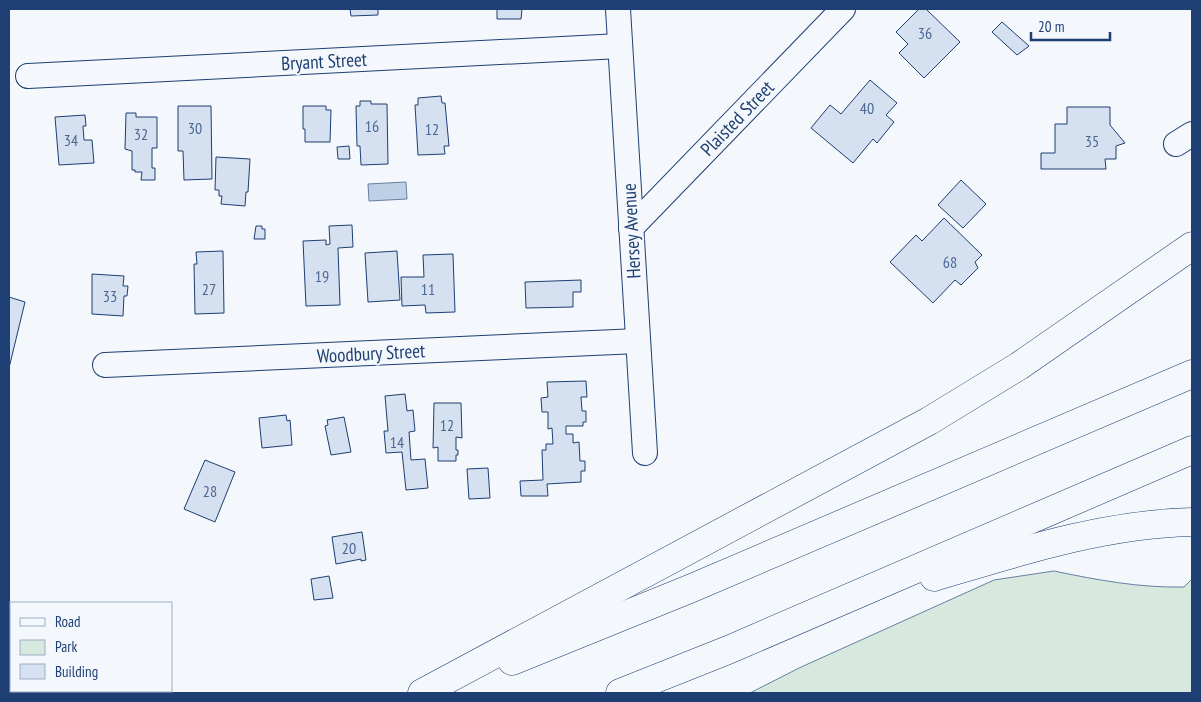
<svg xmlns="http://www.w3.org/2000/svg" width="1201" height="702" font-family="'PT Sans Narrow',sans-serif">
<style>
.green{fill:#d7e8df;stroke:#687fa3}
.water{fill:#bed0e5;stroke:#687fa3}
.building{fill:#d5e0f0;stroke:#1d3f73}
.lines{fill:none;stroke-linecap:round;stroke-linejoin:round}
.minor-casing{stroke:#1d3f73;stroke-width:26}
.motorway-casing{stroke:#1d3f73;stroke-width:29}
.minor{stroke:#f4f7fb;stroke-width:24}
.motorway{stroke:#f4f7fb;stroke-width:28}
.labels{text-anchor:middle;stroke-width:4;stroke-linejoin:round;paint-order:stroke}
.number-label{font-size:16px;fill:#4b6792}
.street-label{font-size:19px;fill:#1d3f73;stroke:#f4f7fb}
</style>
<rect width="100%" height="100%" fill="#f4f7fb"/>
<path class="green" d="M1054,571C1097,580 1140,588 1184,587L1192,579V693H750L799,668L994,580Z"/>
<polygon class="water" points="406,182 407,199 369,201 368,184"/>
<g class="building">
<polygon points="350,9 378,9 378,15 351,16"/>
<polygon points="497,9 522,9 521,19 497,19"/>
<polygon points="919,9 926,9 960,42 924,78 899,53 908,44 896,32"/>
<polygon points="1002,22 1029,46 1017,55 992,32"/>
<polygon points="870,80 897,103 886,115 894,122 877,143 873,139 853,163 811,128 830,105 841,114"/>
<polygon points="441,96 442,103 445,103 449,146 444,146 445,154 418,155 415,105 418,105 418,98"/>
<polygon points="360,101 371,101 371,104 387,104 388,164 361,165 360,146 357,146 356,106 360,106"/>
<polygon points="178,106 211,106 212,179 184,180 183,151 178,151"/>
<polygon points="303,106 326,106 326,110 331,110 330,142 305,142 305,129 303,129"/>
<polygon points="1067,107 1110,107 1110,125 1125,143 1116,146 1116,159 1105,159 1106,169 1041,169 1041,153 1055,153 1055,124 1067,124"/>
<polygon points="126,113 136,113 136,117 157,117 157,148 152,148 152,168 155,168 155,180 141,180 142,172 135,172 135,170 132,170 132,151 125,149"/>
<polygon points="85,115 86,126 83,126 84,140 92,140 94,163 59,165 55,117"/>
<polygon points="349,146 350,159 338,159 337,147"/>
<polygon points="216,157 250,159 248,192 246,192 245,206 221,204 222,196 219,196 219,190 215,190"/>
<polygon points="961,180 986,204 963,228 938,205"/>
<polygon points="944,218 982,255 975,262 978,268 961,285 955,280 933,303 890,262 916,235 922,241"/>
<polygon points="352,225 353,247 338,248 340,305 306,306 303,241 326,240 326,245 330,244 329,226"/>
<polygon points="256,226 262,226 262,229 265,229 265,239 254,239"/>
<polygon points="223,251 224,313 195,314 194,264 197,264 196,252"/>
<polygon points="397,251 400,300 368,302 365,253"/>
<polygon points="453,254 455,312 426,313 425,305 402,306 401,277 424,277 423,255"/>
<polygon points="92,274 124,276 123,286 128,286 127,296 124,296 123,316 92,314"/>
<polygon points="581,280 581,292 573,292 573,307 526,308 525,282"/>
<polygon points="9,297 25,302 9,368"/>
<polygon points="586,381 587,397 581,397 582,411 586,411 586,422 583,422 583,426 566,426 566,434 573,434 573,443 579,442 580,461 585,461 585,471 581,471 581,482 547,484 548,496 521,496 520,481 543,480 542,450 546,450 546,444 553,444 552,428 548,429 548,412 542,412 541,398 548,397 547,382"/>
<polygon points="405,394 407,411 413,410 415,431 409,432 411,460 425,459 428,488 406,490 402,452 386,453 384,431 388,431 385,396"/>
<polygon points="434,403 461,403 462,438 456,437 456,450 458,450 458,455 456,455 456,461 438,461 438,447 433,448"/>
<polygon points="286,415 287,421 290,420 292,445 262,448 259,418"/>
<polygon points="344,417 351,452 331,455 325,426 328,425 327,420"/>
<polygon points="205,460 235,472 215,522 184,509"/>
<polygon points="488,468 490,498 469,499 467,469"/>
<polygon points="362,532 366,560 361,561 361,559 336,564 332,537"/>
<polygon points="329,576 333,598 314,600 311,579"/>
</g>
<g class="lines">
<g class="minor-casing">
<g id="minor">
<polyline points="618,9 645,453"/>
<polyline points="28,76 620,46"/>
<polyline points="1176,144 1192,134"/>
<polyline points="631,228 843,9"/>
<polyline points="105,365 638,341"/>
</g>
</g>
<g class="motorway-casing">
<g id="motorway">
<path d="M934,577C1018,552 1103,524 1192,522"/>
<polyline points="512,661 692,588 1192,374"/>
<polyline points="422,693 929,421 1019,366 1192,246"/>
<polyline points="620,693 728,650 1192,450"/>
</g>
</g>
<use href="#minor" class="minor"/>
<use href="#motorway" class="motorway"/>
</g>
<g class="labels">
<g class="number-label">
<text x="925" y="39">36</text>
<text x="867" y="114">40</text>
<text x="372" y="132">16</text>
<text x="195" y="134">30</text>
<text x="432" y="135">12</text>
<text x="141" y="140">32</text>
<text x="71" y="146">34</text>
<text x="1092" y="147">35</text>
<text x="950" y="268">68</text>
<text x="322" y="282">19</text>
<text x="209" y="295">27</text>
<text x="428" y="295">11</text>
<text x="110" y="302">33</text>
<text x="447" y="431">12</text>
<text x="397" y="448">14</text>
<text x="210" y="497">28</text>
<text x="349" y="554">20</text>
</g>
<g class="street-label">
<text transform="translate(324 61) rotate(-3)" y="7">Bryant Street</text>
<text transform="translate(737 118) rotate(-46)" y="7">Plaisted Street</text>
<text transform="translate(631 231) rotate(-93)" y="7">Hersey Avenue</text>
<text transform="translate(371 353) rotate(-3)" y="7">Woodbury Street</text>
</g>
</g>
<rect width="1201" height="702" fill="none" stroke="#1d3f73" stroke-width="20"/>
<rect x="10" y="602" width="162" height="90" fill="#f4f7fb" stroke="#9eadc5"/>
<rect x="20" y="618" width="25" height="8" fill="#f4f7fb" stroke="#9eadc5"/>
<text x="55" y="627" font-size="15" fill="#1d3f73">Road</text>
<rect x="20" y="640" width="25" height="15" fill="#d7e8df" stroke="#9eadc5"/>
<text x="55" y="652" font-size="15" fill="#1d3f73">Park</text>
<rect x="20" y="664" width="25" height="15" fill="#d5e0f0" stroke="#9eadc5"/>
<text x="55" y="677" font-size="15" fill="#1d3f73">Building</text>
<path d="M1031 32v8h79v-8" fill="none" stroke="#1d3f73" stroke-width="2.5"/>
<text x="1038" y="32" font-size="15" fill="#1d3f73" stroke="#f4f7fb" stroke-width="4" paint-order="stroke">20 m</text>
</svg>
